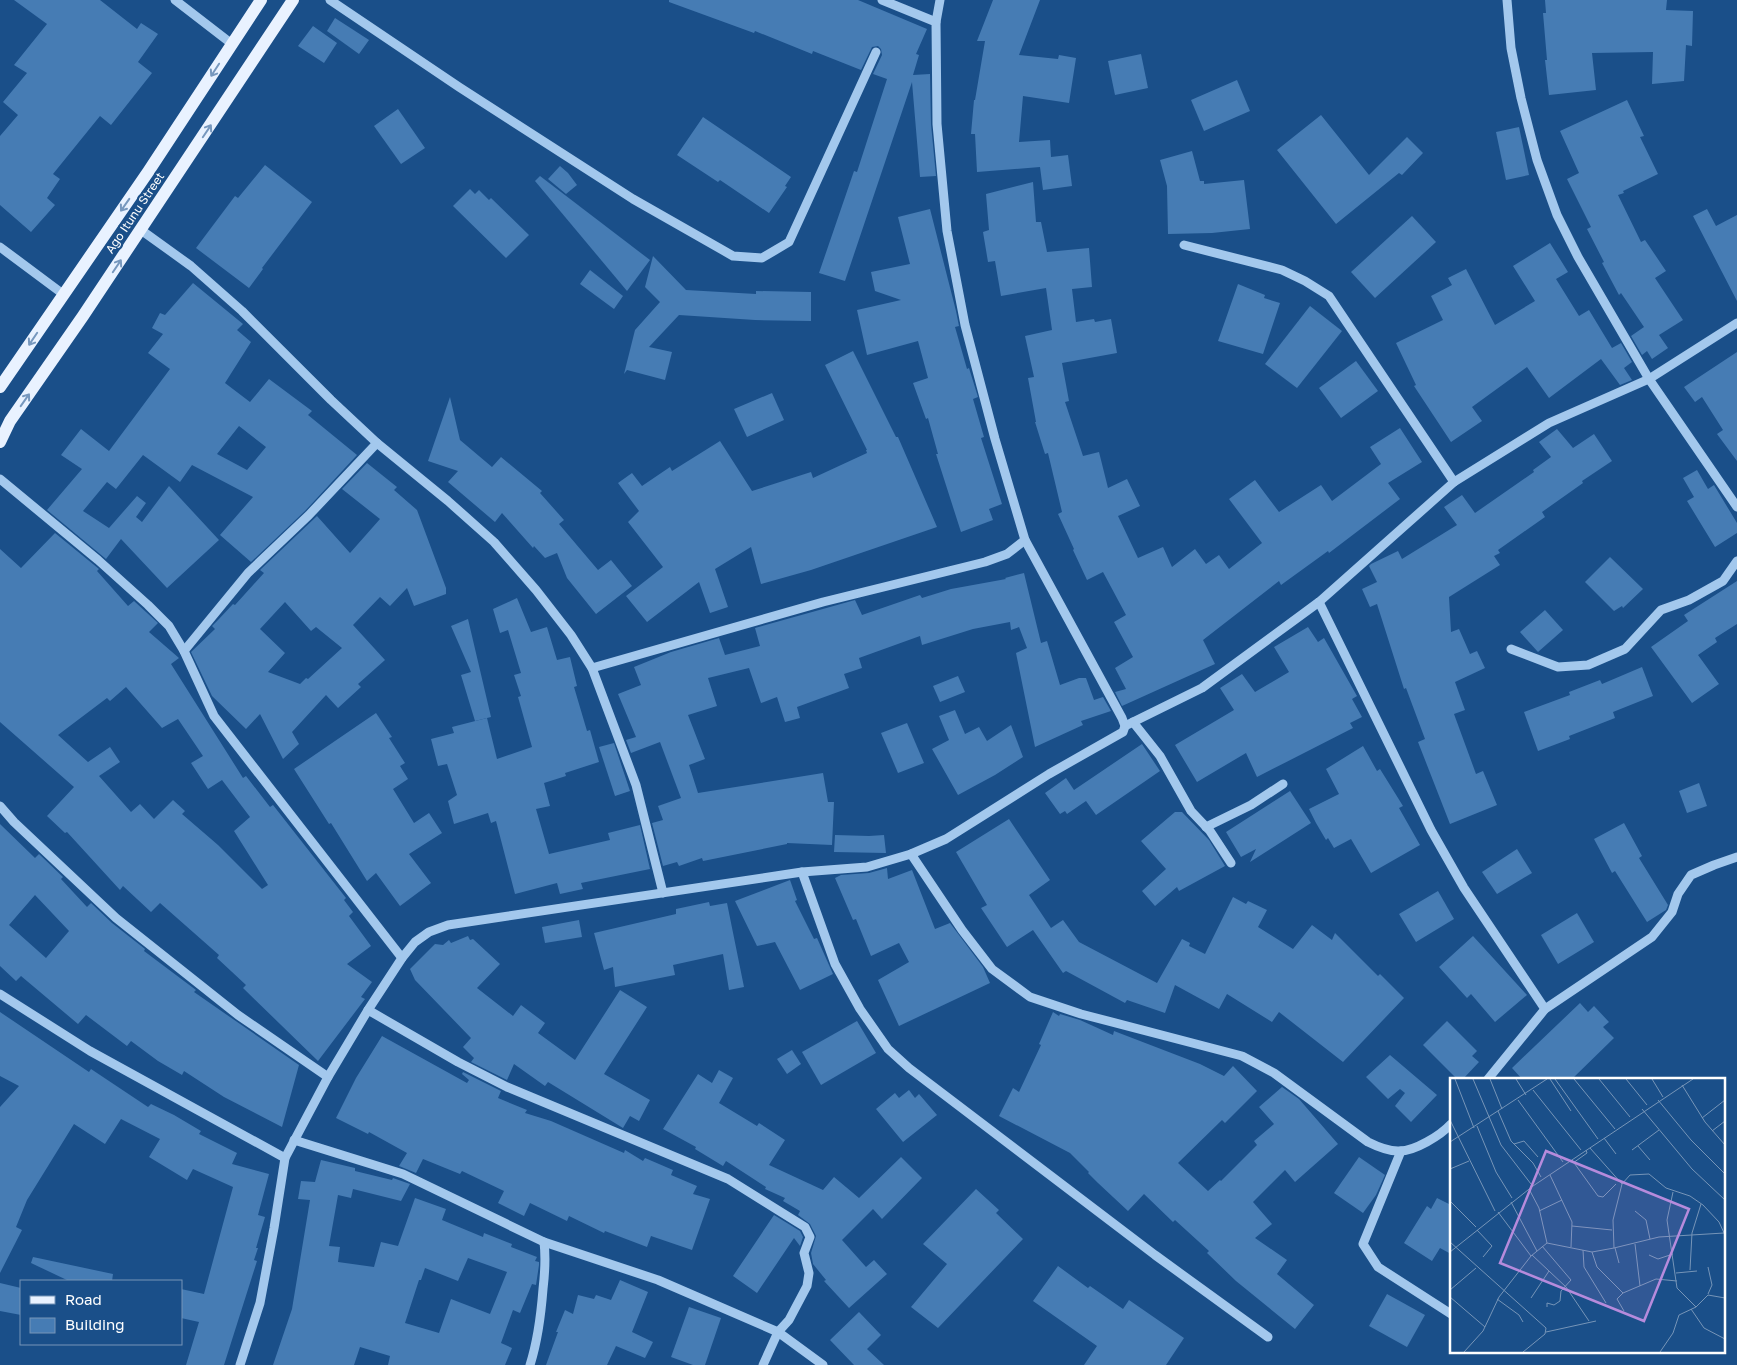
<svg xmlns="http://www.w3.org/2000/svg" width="1737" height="1365" font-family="'Golos Text',sans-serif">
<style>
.building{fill:#467cb4;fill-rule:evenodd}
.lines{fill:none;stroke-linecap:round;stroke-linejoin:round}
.minor{stroke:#a3c8ed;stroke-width:9}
.major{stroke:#e9f2ff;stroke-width:12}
.oneway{stroke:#7798be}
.labels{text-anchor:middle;stroke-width:4.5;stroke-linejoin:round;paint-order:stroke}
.street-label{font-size:12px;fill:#fff;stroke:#1a4f89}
.inset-road{fill:none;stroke:#7695b8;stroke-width:1}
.view{fill:#b68bdc;fill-opacity:0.15;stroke:#b68bdc;stroke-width:2.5}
.inset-edge{fill:none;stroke:#fff;stroke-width:2.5}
</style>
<rect width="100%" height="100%" fill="#1a4f89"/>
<g class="building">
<polygon points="14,0 100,0 137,29 141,23 158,34 138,62 152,73 111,125 100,116 53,174 60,179 47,198 55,205 31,232 0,205 0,136 18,115 3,102 27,73 14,65 47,24"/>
<polygon points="669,0 858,0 927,29 916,54 919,55 913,75 930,74 931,124 936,176 920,177 912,82 845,281 819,273 854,171 857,172 887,79 873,74 882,55 881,49 878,46 872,47 861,70 813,51 812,54 755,31 754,33 669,2"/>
<polygon points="993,0 1040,0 1019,55 1058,59 1059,55 1076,58 1069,103 1023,96 1019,142 1050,140 1051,157 1068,155 1072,186 1043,190 1040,167 977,172 975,134 971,134 974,100 975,100 985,41 977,41"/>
<polygon points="1545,0 1667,0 1666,10 1693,11 1692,46 1686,45 1684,81 1652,84 1653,52 1592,53 1596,90 1549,95 1545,60 1547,60 1543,13 1546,13"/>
<polygon points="335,18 369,40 359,54 327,31"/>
<polygon points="313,26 337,43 324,63 298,46"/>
<polygon points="1141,54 1148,88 1115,95 1108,61"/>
<polygon points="1237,80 1250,111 1204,131 1191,100"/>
<polygon points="1627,100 1644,136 1640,137 1658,174 1623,191 1624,193 1618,195 1641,242 1645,240 1666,271 1655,278 1683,320 1659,335 1668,348 1652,359 1647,351 1642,355 1631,336 1644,327 1621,293 1619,295 1602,263 1604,262 1587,229 1591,227 1567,179 1579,173 1560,131"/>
<polygon points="398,109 425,148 401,164 374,126"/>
<polygon points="1321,115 1369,175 1407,137 1423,153 1402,175 1399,173 1336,224 1277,150"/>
<polygon points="703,117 791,177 785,186 787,187 769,213 720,180 718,182 677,155"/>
<polygon points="1519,127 1529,175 1506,180 1496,132"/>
<polygon points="1192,151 1200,181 1204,181 1204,184 1244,180 1250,229 1212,233 1168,234 1167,186 1160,160"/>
<polygon points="265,165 312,202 262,268 263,269 249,288 196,248 235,196 238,198"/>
<polygon points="560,166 568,173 577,185 566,194 548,179"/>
<polygon points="540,176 650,260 627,291 535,181"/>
<polygon points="1033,182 1036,222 1041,222 1047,252 1089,248 1092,287 1072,289 1076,322 1094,319 1095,322 1111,319 1117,353 1062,363 1069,401 1065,402 1083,456 1099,452 1108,488 1127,479 1140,506 1118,516 1138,558 1163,547 1172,567 1195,549 1206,564 1219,555 1229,569 1262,543 1229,499 1255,480 1279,512 1321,485 1332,501 1381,464 1370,447 1400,428 1422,462 1388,483 1400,499 1329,553 1328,551 1281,585 1279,581 1203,640 1215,664 1122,706 1115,692 1126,689 1115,668 1133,657 1114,622 1126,615 1103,572 1087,580 1073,550 1074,549 1058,514 1062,512 1048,453 1045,454 1035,422 1036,422 1028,378 1034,377 1025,336 1052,330 1046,288 1001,296 995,261 988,262 983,232 989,230 986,194"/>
<polygon points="470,189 475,194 479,190 489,200 491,198 529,235 506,258 453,206"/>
<polygon points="930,209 956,311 959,326 955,327 967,369 969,368 978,397 973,399 984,437 981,438 1002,504 989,509 993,520 961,532 936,454 938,454 928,418 926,419 913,383 928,378 918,341 867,355 857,310 901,300 875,291 871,272 910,264 898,217"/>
<polygon points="1707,209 1716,226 1737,215 1737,301 1693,216"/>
<polygon points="1412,216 1436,242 1375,298 1351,272"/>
<polygon points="1550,243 1568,272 1556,279 1579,316 1589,310 1612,348 1621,343 1632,362 1624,368 1632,380 1620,385 1601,359 1549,398 1527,367 1472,407 1482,421 1451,442 1414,386 1416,385 1396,343 1443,320 1431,296 1452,285 1448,278 1466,269 1495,325 1535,301 1513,266"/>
<polygon points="653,256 686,290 756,294 756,291 811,292 811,321 755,320 679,315 649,347 672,352 665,380 627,370 624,374 635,330 660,302 645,287"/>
<polygon points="590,270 623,296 614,309 580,284"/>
<path d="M193,283L243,324L237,330L251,342L225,383L250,402L269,379L312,411L308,415L357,455L305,511L251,562L220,535L253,497L192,465L180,482L143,455L116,489L107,482L83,511L109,528L137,496L146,503L136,517L142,522L169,486L219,540L167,588L121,539L106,559L47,510L82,469L61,455L81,429L109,451L170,369L148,353L163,334L152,328L160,313L165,315ZM239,426L266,447L247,470L217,454Z"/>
<polygon points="1238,284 1265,295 1264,298 1280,303 1263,354 1218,341"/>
<polygon points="1310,306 1342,331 1297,388 1265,364"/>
<polygon points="853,351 896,437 898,437 937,527 811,570 761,584 751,547 715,569 728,607 710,613 699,582 647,622 626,596 663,567 628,522 639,511 618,483 632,473 642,486 670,467 672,471 720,441 752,491 811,472 813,478 867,453 866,450 867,450 825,365"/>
<polygon points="1737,352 1737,461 1717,434 1723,430 1702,397 1695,402 1684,387"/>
<polygon points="1356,361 1378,391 1341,418 1319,388"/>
<polygon points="772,393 784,420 747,437 734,409"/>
<polygon points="450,397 460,440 492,467 501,457 542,491 540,493 564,520 559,524 598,570 611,560 632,586 596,614 567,578 557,553 545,558 534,546 533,548 502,513 495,522 448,482 458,471 428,461"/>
<polygon points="1557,429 1573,448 1594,434 1612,461 1582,481 1583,483 1542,512 1545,517 1498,550 1500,553 1494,556 1500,565 1449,597 1451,632 1459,629 1470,654 1477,651 1485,668 1455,682 1465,710 1454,714 1476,774 1483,771 1497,805 1450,824 1418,742 1425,739 1406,688 1404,689 1377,604 1370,607 1362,589 1377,582 1369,566 1371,564 1398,551 1402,559 1457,525 1444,507 1462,495 1475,513 1534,472 1533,470 1551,457 1539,442"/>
<path d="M367,463L397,487L394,490L417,510L446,588V594L414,606L407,588L390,606L380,597L353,625L385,660L358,684L361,687L338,708L326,695L292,732L299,744L283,759L260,714L246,729L212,696L191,652L215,629L212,626L218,620L233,604L235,605L264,573L260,570L317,516L350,553L380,519L342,489ZM285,602L311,631L316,627L342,648L308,679L306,678L300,684L268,672L285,653L260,629Z"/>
<polygon points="1697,470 1708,489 1714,485 1737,523 1737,533 1715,547 1687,501 1694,497 1683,478"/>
<path d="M55,533L99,569L97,571L128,606L134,601L158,623L149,632L179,658L171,664L243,778L246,776L270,807L273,805L346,898L344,900L353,912L349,916L371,946L347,964L372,982L361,997L365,999L318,1061L243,988L246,985L217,958L219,955L160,903L151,912L123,886L120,890L67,832L65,833L47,816L74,787L0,722V549L21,568ZM126,687L162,728L178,719L203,756L191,763L208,789L222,780L250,817L234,831L268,885L262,889L218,845L182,814L185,811L173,800L154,819L140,804L131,812L99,776L120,762L110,747L88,762L58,735L107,698L110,701Z"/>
<polygon points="1610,557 1643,589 1623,608 1622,606 1614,611 1585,582"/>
<polygon points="1024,573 1041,643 1047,641 1060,685 1079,678 1086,678 1094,700 1103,697 1111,711 1081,721 1083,725 1035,747 1016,653 1027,648 1019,627 1011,630 1010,622 973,629 922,645 920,636 859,658 862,668 844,674 849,688 797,707 800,718 785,722 777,697 761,703 749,668 708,678 717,706 688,715 705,759 689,765 698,793 823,773 828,802 834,802 832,845 787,843 787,844 703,861 702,858 679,866 677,862 663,866 652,823 663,820 658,806 681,798 660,742 631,753 626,740 636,737 618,694 641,685 634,667 671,652 719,638 725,655 760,646 755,628 855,600 862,615 920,595 922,598 951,589 1006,579 1005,578"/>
<polygon points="1737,581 1737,624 1715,638 1717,642 1698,655 1719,684 1692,703 1651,647 1688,621 1684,615"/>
<polygon points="517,598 531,632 547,627 557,660 570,657 577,686 574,687 587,731 590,730 599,762 565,773 566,776 544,783 550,806 536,809 549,854 610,840 608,833 640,825 650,869 581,883 583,889 560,894 557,883 515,894 496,821 491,823 488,813 454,824 448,801 457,795 447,764 438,766 431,739 454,733 452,727 487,718 497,759 532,747 518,697 521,696 514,675 521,673 508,630 500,633 493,609"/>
<polygon points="1545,610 1563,630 1538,652 1520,632"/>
<polygon points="468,619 491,717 475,721 461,675 471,672 451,626"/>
<polygon points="1308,627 1318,642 1324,638 1357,696 1352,699 1362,717 1350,723 1353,728 1257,777 1246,753 1197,782 1175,745 1234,710 1220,688 1242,674 1255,692 1289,672 1274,647"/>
<polygon points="1642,667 1653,696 1613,712 1615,718 1569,736 1570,739 1538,751 1524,712 1570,695 1569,692 1600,680 1602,684"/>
<polygon points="958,676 965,692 940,702 933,686"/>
<polygon points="955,710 965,734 979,727 987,741 1011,725 1023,757 995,775 958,795 932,749 949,740 939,716"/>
<polygon points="376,713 392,737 389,738 405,763 400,766 408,779 393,789 414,823 429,813 442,833 409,854 431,883 400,906 376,873 367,881 331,823 329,824 294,769"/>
<polygon points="907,723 924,763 898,773 881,733"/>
<polygon points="614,743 630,791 615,796 599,747"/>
<polygon points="1142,744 1160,771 1096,815 1086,801 1067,814 1065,811 1060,814 1045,793 1066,778 1074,790"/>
<polygon points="1363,746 1377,771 1380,769 1403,806 1399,808 1420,845 1371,873 1351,839 1334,848 1328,838 1326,840 1316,823 1309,809 1339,794 1326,769"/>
<polygon points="1699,783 1707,806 1687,813 1679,791"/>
<polygon points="1290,791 1311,823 1250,862 1256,849 1241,857 1226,832"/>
<polygon points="1175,812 1182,812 1209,840 1225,866 1179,891 1177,887 1155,906 1142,891 1166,869 1141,841"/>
<polygon points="1009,819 1050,880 1029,895 1051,928 1063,920 1079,942 1157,983 1182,939 1190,943 1189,946 1205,954 1233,897 1246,904 1248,901 1267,910 1258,927 1293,949 1312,925 1332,940 1335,933 1378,976 1380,974 1404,998 1343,1062 1279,1012 1272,1022 1227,994 1219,1009 1175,985 1165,1013 1127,1000 1125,1003 1066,971 1063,973 1033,930 1007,947 981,908 987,905 956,852"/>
<polygon points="1624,823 1642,856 1639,858 1668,905 1666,910 1647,922 1615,871 1612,873 1594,839"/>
<path d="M0,824L35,858L39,854L63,877L61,879L87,907L91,903L112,923L145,949L144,951L196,990L194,992L299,1065L282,1127L224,1097L184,1071L182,1075L158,1061L131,1041L127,1046L86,1015L78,1024L21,976L16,981L0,966ZM35,895L69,931L46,958L9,925Z"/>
<polygon points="835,835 869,836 884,835 886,853 834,852"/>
<polygon points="1517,849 1532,873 1497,894 1482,872"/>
<polygon points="887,868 888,879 912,870 935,929 950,923 983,967 990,983 899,1026 878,980 909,962 899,943 871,956 856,919 853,920 835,878 841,875 869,873"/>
<polygon points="790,880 797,900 795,901 814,939 817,938 833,974 800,990 775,942 757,946 735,901"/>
<polygon points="1438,891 1454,919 1416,942 1399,914"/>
<polygon points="709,902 710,906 727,903 744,987 729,990 723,954 673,965 675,975 615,987 613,967 604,970 594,933 676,914 676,909"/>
<polygon points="1577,913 1594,942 1558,964 1541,935"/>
<polygon points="579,920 582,937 545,943 542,927"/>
<polygon points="468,936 470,940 473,939 500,964 477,988 513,1016 521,1005 545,1023 538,1033 575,1060 620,990 647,1007 604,1074 650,1100 639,1121 630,1116 623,1128 548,1082 545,1086 514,1064 507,1080 471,1062 474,1058 463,1047 471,1038 415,980 410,969 435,944 443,945 449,940 451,943"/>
<polygon points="1473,936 1527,995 1495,1022 1471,994 1467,998 1439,967"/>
<polygon points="1580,1003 1588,1012 1594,1006 1609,1022 1603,1027 1614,1038 1572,1079 1522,1079 1512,1068"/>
<polygon points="0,1012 89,1072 91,1069 148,1107 151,1104 174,1115 201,1131 199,1134 237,1153 232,1164 269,1174 258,1215 265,1217 256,1248 258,1248 254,1260 257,1261 224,1365 186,1365 199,1322 181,1318 181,1289 204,1294 233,1187 193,1169 187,1180 149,1157 160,1139 121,1119 105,1144 74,1124 27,1200 16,1227 22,1230 0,1273 0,1107 19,1086 0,1076"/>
<polygon points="1053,1012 1059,1016 1060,1014 1080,1020 1113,1035 1114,1031 1200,1064 1224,1076 1233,1066 1257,1091 1225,1123 1222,1120 1178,1163 1208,1191 1220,1180 1221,1181 1257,1145 1254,1141 1274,1124 1259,1107 1282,1087 1299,1099 1338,1144 1295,1182 1285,1170 1253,1202 1272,1224 1255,1238 1287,1260 1277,1274 1314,1305 1295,1329 1236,1281 1207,1253 1209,1251 1175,1220 1173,1222 1144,1194 1128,1211 1098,1183 1088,1173 1089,1172 1070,1153 999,1116 1013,1088 1019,1092 1041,1045 1039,1044"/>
<polygon points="857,1021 876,1053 821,1085 802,1052"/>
<polygon points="1447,1021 1477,1051 1472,1056 1479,1062 1463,1079 1457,1079 1423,1045"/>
<polygon points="382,1036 467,1083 469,1080 462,1074 463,1072 501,1091 498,1098 527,1110 525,1113 551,1121 624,1153 625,1150 643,1161 645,1158 673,1170 671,1175 697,1186 693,1194 710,1199 692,1250 651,1236 647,1247 605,1231 604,1233 569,1216 567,1221 530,1203 524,1216 498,1203 504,1191 462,1171 460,1174 423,1159 416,1173 399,1166 407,1153 369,1132 368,1134 336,1118 356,1078"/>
<polygon points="792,1050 801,1064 787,1074 777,1059"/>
<polygon points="1390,1055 1437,1095 1411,1122 1395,1106 1405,1093 1400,1089 1388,1099 1366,1077"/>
<polygon points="719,1070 733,1078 719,1103 757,1126 759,1123 785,1140 769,1165 823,1190 834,1177 859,1198 901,1157 922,1178 882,1219 873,1209 842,1240 866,1267 874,1260 887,1274 849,1308 824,1281 826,1280 813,1264 811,1253 816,1236 810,1224 798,1215 800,1211 783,1201 785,1198 765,1189 766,1187 726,1161 723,1166 695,1149 696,1147 663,1129 698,1074 712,1083"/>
<polygon points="909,1090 915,1098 919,1094 937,1115 903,1142 876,1109 895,1093 899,1098"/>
<polygon points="1359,1157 1385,1175 1376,1195 1363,1213 1334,1193"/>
<path d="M321,1160L355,1168V1171L392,1180L393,1178L410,1184L401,1201L353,1189L351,1198L338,1195L329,1246L340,1247L338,1262L374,1267L381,1242L398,1246L415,1198L446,1209L442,1220L483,1237L484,1233L512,1244L511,1247L537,1257L535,1261L539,1262V1265L536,1285L532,1284L520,1313L513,1310L501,1343L512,1348L505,1365H388L390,1356L360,1347L354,1365H273L292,1309L310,1200L298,1199L301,1181L315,1182ZM468,1258L507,1272L490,1314L451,1299L439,1333L405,1323L419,1280H421L425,1268L458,1281Z"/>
<polygon points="976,1189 999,1210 996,1213 1023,1239 938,1328 911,1307 947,1264 923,1244"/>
<polygon points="1437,1198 1451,1205 1451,1254 1440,1248 1432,1261 1404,1243 1427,1206 1431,1209"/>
<polygon points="774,1215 800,1231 803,1237 800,1246 794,1238 757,1293 733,1276"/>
<polygon points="33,1257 113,1274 112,1281 69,1281 31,1263"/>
<polygon points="1058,1266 1088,1288 1090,1286 1123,1309 1129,1300 1184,1338 1166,1365 1084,1365 1097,1346 1033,1301"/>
<polygon points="620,1280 648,1292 632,1332 653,1342 645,1358 616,1346 607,1365 546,1365 558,1332 556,1332 565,1310 573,1314 578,1295 594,1299 596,1295 611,1300"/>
<polygon points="0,1283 21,1288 21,1315 0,1311"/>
<polygon points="1387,1294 1425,1315 1407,1347 1369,1326"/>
<polygon points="689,1307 721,1318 705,1365 693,1365 671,1357"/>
<polygon points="859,1312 881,1335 867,1349 884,1365 854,1365 830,1340"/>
</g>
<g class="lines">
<g class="minor">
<polyline points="175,0 232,44"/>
<polyline points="330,0 459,87 633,199 733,256 762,258 789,242 876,52"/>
<polyline points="1507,0 1511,48 1521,98 1537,160 1557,215 1578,257 1649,379 1737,507"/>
<polyline points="936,22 940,0"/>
<polyline points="141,230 191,266 242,311 331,400 377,443 448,501 494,542 536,590 571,635 592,668 636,785 663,893"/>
<polyline points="1184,245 1282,270 1305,281 1329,296 1454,482"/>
<polyline points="0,247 63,294"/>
<polyline points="0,479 98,560 148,605 169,626 184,651 214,716 402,958"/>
<polyline points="1319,602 1431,830 1464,888 1545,1009"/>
<polyline points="1511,649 1558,667 1588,665 1625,649 1661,610 1689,600 1723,581 1737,561"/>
<polyline points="184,651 248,573 309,515 377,443"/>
<polyline points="592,668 823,602 985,562 1007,554 1025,540"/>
<polyline points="1133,722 1160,756 1191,811 1210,831 1231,863"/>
<polyline points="1125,726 1202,688 1319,602 1454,482 1549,423 1649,379 1737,323"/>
<polyline points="0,806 14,822 116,918 238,1015 328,1077"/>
<polyline points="1206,827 1251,805 1283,784"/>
<path d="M911,854L962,930L992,969L1030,997L1081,1014L1242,1056L1274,1073L1368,1142C1378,1147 1387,1151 1398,1151C1414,1152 1441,1135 1451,1124"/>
<polyline points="802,872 835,964 860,1009 888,1049 909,1068 1155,1255 1268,1337"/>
<polyline points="0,994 90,1051 285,1158"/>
<polyline points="368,1010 458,1062 507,1087 728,1179 805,1227 810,1237 804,1253 809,1273 807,1286 789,1320 778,1332 763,1365"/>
<polyline points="1488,1079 1545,1009 1652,937 1672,912 1678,894 1691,875 1714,865 1737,857"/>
<polyline points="294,1140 403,1174 544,1242 658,1280 778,1332 823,1365"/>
<polyline points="1401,1151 1363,1244 1378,1267 1451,1314"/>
<polyline points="240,1365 260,1303 274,1228 285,1158 328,1077 368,1010 402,958 415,942 429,932 448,925 802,872 867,867 911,854 946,839 1049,774 1123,732 1125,726 1122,718 1025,540 995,439 965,325 947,231 937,124 936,22 882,0"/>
<path d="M530,1365C538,1340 541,1315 543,1289C545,1272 546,1259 544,1242"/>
</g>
<g class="major">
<polyline points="0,387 148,172 261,0"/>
<polyline points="0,442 10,421 83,316 293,0"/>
</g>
</g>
<defs><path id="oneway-shaft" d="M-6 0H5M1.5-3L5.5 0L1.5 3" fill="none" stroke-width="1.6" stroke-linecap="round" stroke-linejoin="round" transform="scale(1.25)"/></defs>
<g class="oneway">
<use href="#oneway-shaft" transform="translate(215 70) rotate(123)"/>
<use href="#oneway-shaft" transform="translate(207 131) rotate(-56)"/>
<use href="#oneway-shaft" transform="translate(125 205) rotate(125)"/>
<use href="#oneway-shaft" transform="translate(117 266) rotate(-56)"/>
<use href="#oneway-shaft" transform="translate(33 339) rotate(124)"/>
<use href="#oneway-shaft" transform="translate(25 400) rotate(-55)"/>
</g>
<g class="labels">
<g class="street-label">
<text transform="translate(135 213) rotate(-56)" y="4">Ago Itunu Street</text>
</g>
</g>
<g transform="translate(1450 1078)">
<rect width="275" height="275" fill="#1a4f89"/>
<path class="inset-road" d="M5,1L24,50M23,1L51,67L81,106M40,1L52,31M66,1L76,17M100,1L121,33M105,1L148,61M124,1L165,51M149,1L180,39M176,1L197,27M202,1L213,19M232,7L255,44L275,67M83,12L131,72M68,22L113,84M208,22L241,62L275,96M192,31L242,91L275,122M48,33L61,63L83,85L91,99M252,40L275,22M0,42L45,133M27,48L46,94L62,120M262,53L275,43M154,60L166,76M0,64L97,1M64,66L74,63L88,79M188,68L200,82M182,72L209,52M122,82L148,118L153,119L166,106M123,85L137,75L136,72M0,91L19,83M100,97L122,144L121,169M172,106L180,97L199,96L216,110L240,118L253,127L269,144L275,157M79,111L89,130L97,165M223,114L217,142L227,210L246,229M0,123L26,149M61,124L87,173M89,133L112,122M185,133L196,142L200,161M48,134L81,178M122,148L162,152M27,152L42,168L33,179M0,164L96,250L95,256L73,274M185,166L190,208M92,168L121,202L111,213L110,223L104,227L97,225V229M164,170L209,159L274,155M165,170L169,185M133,172L134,189L156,225M0,174L83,108L243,1M142,174L147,189L173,215M82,177L116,209L139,243M199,177L208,181L223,176M240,192L242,155L251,126M226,195L247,193M0,212L26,190M258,216L262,207L258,189M0,219L35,249M81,220L99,193M47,221L69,237L73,244M241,231L254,250L275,261M174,233L167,221L173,215L206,201L227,203M96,254L146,243M14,274L33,253L49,219L81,178L97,165L142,174L164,170L163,142L172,106L140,70M210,274L223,255L229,237L246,229L258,217L275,220"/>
<path class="view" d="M96,73L239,131L194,243L50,185Z"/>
<rect width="275" height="275" class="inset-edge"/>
</g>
<rect x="20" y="1280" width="162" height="65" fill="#1a4f89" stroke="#7695b8"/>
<rect x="30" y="1296" width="25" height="8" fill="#e9f2ff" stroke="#7695b8"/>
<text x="65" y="1305" font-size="15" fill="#ffffff">Road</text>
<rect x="30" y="1318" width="25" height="15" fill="#467cb4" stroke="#7695b8"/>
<text x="65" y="1330" font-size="15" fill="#ffffff">Building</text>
</svg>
